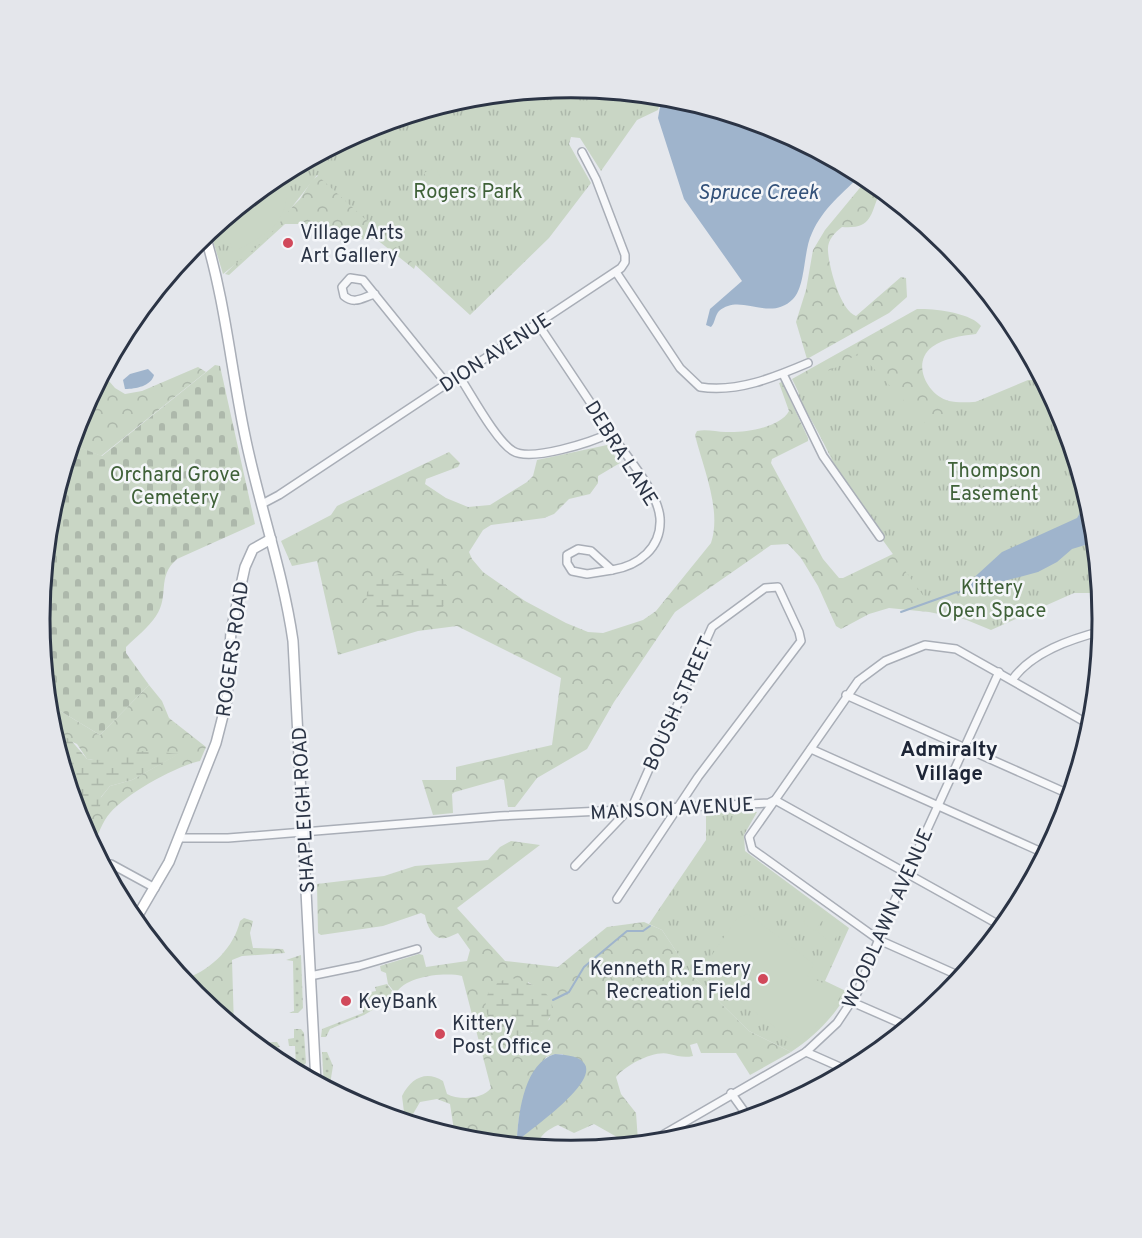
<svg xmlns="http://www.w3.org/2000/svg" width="1142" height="1238" font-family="Overpass,sans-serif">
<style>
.grass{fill:url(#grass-dots)}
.forest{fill:url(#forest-crowns);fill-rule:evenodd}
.wetland{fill:url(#wetland-marsh)}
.cemetery{fill:url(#cemetery-stones)}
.park{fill:url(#park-tufts)}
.pitch{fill:#c9d6c5}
.water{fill:#9fb4cc}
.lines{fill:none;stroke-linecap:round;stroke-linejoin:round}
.stream{stroke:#9fb4cc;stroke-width:2}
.street-casing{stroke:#a9aeb7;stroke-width:10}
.secondary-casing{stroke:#a9aeb7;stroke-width:12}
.street{stroke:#f7f8fa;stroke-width:7}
.secondary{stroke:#fff;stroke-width:9}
.poi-dot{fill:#d1495b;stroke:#f4f6f9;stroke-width:2}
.labels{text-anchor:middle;stroke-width:5;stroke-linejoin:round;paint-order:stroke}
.park-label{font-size:20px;fill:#3f6138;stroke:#f4f6f9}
.poi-label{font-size:20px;fill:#2b3445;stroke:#f4f6f9;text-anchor:start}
.street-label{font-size:20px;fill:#2b3445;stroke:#f4f6f9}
.water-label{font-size:21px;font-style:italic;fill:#34527a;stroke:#f4f6f9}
.neighbourhood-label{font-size:21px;font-weight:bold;fill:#1d2536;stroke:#f4f6f9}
.rim{fill:none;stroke:#2b3445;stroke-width:3}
</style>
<defs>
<pattern id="grass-dots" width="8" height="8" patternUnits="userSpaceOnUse" patternTransform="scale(1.5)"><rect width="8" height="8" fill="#c9d6c5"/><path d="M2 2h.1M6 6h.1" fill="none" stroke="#adb8ab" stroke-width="1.8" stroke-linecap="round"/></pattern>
<pattern id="forest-crowns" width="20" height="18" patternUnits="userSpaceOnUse" patternTransform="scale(1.5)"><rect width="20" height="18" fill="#c9d6c5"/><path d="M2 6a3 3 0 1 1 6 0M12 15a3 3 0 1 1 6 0" fill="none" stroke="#adb8ab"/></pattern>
<pattern id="wetland-marsh" width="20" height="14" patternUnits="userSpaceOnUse" patternTransform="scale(1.5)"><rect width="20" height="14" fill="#c9d6c5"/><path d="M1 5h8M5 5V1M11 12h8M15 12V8" fill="none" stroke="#adb8ab"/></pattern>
<pattern id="cemetery-stones" width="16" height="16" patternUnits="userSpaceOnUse" patternTransform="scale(1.5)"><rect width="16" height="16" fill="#c9d6c5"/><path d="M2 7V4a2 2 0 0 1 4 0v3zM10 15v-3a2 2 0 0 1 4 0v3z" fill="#adb8ab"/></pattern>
<pattern id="park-tufts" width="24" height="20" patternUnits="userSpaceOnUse" patternTransform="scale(1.5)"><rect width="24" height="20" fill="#c9d6c5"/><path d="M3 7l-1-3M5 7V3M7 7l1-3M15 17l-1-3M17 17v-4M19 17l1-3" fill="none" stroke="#adb8ab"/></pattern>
</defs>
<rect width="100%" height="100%" fill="#e4e7ec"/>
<g class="grass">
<polygon points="301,955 303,1008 298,1013 289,1013 294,1011 293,961 286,960"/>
<polygon points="387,984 396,996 364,1015 330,1029 326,1037 321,1037 322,1029 363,1013 361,994 376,991 375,987"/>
<polygon points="294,1029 301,1029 304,1033 306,1063 301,1068 290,1069 296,1067 295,1046 289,1046 288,1039 294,1038"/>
<polygon points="277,1042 280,1047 274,1048 275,1059 253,1043"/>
<polygon points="322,1052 327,1052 333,1066 329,1090 324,1088"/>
</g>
<g class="forest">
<polygon points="319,175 416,264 414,269 376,239 339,240 322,227 311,224 285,224 229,275 225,274 300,199 312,180"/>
<path d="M868,178L884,191L879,194C870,217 871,229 842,227C834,233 827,241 828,251C829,267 840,310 856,316L901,277L906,278L907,297L889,313L807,359L796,322L806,290L813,250L825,230Z"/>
<path d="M917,309C933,308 972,313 981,326L976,334C961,336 944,338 932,347C911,363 927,395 949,401C971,406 1025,395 1050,393L1063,416L1091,584L988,624L929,612L889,608L869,614L841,629L836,626L818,586L801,558L788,544L771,545L675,612L614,702L587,749L537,778L515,807H508L504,780L501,779L455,792L452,794L453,813L433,815L422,780H456V767L552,745L561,678L457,626L418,631L338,655L317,561L292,566L281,541L331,515L337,506L449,452L460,463L458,467L426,479L425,484L446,498L468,507L490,505L527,482L533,476L537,460L607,445L620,463L598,476V483L590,494L569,499L554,514L544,518L491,525L483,530L469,552L472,559L483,572L525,601L566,623L588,632L603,633L643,620L656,611L711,543C722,510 703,468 695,435L697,431C707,429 716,432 726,432C744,433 780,428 789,411L779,383L782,382L808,438V441L772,459L771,463L823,559L839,578H843L895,553L835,466L792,379Z"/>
<polygon points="198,367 206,372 101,456 71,444 80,415 102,373 115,388 125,394 142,391"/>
<path d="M149,685L162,701L169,718L206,747L200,761C176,766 126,794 110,813C102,822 98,836 92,847L80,824L110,786L132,780L178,754L135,753L107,762L87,759L77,744L52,733L47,703L100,735Z"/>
<path d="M511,841L540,845L457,908L505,961L558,967L607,927L644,922L662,930L691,974L749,1031L791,1052L750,1075L736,1053H701L697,1043L690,1045L693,1056C684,1058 678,1056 669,1054C654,1050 626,1065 616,1077L621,1094L636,1113L638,1141L631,1145L594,1124L574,1133L558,1125C549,1129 537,1136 538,1148L455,1137L450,1104L437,1099L420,1102L413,1114L404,1112L402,1096C411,1078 426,1070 443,1081L447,1094C458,1100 482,1100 491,1088L462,976C445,972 404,976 396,994L388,984L386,973L381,971L380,966L419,954L423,955L426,967L467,961L470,950L458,933C455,934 452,936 449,937C434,943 427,926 425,915L421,913L383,926L321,935L318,933L317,884L384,876L415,866L488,860L500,847ZM528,982L538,989L550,1019L531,1033ZM555,1054H563L543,1118L519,1140L517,1137C519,1105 527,1082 546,1057Z"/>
<path d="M244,918L253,921L250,933L253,948L283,949L285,953L242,956L232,960L234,1027L195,995L177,974L187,978C212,969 234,947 240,921Z"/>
</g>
<g class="wetland">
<polygon points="433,563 449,589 443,607 400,607 378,612 366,608 367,592 380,580"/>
<path d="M52,733L70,739L87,759C115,763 112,758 137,752C150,749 166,753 179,754L132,780L110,786L101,797L100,807L80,824Z"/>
<path d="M512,978C530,983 557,991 551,1013C549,1023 542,1028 533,1032C488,1053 464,985 512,978Z"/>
</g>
<path class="cemetery" d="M215,365L220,366L255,524L177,559C156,577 170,596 156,616C149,627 136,637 126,647V653L149,685L100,735L47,703L39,619L49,515L71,444L102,456Z"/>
<g class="park">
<polygon points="571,87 662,96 658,110 637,120 601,171 580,138 571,137 569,144 591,183 549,238 470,315 317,175 267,239 223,274 210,231 276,176 368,127 468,97"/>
<polygon points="859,353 925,423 1028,380 1043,380 1063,416 1093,516 1100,593 1074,593 991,630 930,605 863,513 799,398 798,386 804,380 835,368"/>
<path d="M757,812L744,835L745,851L849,928L825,981L848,992C834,1017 815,1036 791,1052L749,1031L691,974L662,930L649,924L706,840V813Z"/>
</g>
<g class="pitch">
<polygon points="435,167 448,191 437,197 424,173"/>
<path d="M281,174C299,216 267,236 233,252L222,221Z"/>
<polygon points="815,906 827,914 815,931 803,923"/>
<polygon points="748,914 814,964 807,976 843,992 830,1014 797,1044 701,971 737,918"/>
<polygon points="829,915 844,926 832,943 817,932"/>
</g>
<g class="water">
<path d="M662,96L675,97L775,128L862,174C843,193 823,208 812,233C803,251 806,286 793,299C769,323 741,292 719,311C715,315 715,323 711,327L706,325L710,309L742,281L684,199L658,118Z"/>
<path d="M148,369L154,375C151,386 136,389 125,389L123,380L130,374Z"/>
<polygon points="1088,500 1095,542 1072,549 1057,562 1038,572 956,594 1002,552 1077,518"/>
<path d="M555,1054C635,1058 539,1122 519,1140L517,1137C519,1110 525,1063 555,1054Z"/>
</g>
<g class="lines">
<g class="stream">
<polyline points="901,612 957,592"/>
<polyline points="553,1000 569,992 584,967 627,931 643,931 650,926"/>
</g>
<g class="street-casing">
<g id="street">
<path d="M616,272L680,368L700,387C737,393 775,377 808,363"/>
<path d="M375,294C363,297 355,305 344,296L342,287L350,278L363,280L447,384"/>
<path d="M538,324C563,361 587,398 612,435C627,457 658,492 660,518C662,548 638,566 612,570"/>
<polyline points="783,374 823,456 880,537"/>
<path d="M459,376C471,394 496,441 513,451C531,462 592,442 610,433"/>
<polyline points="262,504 279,495 621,268 625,262 625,255 596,179 582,152"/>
<polygon points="578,549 591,551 612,570 587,574 572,571 567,563 567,555"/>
<path d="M1012,680C1032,652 1071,639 1102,631"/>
<polyline points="846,695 1071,795"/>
<polyline points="811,749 1046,854"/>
<polyline points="180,838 228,838 500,816 769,803 775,800 858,681 885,661 925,645 956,649 1092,726"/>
<polyline points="111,864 155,888"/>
<polyline points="575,866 633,805 712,627 765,588 778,587 799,632 801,641 698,777 617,899"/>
<polyline points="310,976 359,966 417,949"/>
<polyline points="962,977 879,940 752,849 749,837 775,800 1003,927"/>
<polyline points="852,1002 909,1027"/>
<polyline points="806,1052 849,1071"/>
<polyline points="731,1093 749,1118"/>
<polyline points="647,1144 806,1052 837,1023 857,993 894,902 999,672"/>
</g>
</g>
<g class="secondary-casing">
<g id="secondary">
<path d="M205,235C225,300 231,369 245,436C259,505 283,571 293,641L316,1083"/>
<polyline points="134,922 169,862 216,743 227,700 231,631 245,567 253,549 271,539"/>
</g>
</g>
<use href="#street" class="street"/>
<use href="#secondary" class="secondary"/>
</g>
<g class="poi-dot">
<circle cx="288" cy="243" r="6"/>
<circle cx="763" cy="979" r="6"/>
<circle cx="346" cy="1001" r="6"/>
<circle cx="440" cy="1034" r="6"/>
</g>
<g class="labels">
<g class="park-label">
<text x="468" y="198">Rogers Park</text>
<text x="994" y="477">Thompson<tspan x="994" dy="23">Easement</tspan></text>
<text x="175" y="481">Orchard Grove<tspan x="175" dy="23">Cemetery</tspan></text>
<text x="992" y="594">Kittery<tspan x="992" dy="23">Open Space</tspan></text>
</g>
<g class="poi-label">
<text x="300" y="239">Village Arts<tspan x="300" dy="23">Art Gallery</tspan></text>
<text x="751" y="975" text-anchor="end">Kenneth R. Emery<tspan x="751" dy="23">Recreation Field</tspan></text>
<text x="358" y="1008">KeyBank</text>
<text x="452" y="1030">Kittery<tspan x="452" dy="23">Post Office</tspan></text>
</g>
<g class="street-label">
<text transform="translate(495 352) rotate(-33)" y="7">DION AVENUE</text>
<text transform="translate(622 453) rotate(58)" y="7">DEBRA LANE</text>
<text transform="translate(232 649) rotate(-82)" y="7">ROGERS ROAD</text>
<text transform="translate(678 703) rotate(-66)" y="7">BOUSH STREET</text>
<text transform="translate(672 808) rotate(-3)" y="7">MANSON AVENUE</text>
<text transform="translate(303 810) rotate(-93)" y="7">SHAPLEIGH ROAD</text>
<text transform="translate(887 918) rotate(-66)" y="7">WOODLAWN AVENUE</text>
</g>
<g class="water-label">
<text x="758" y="199">Spruce Creek</text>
</g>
<g class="neighbourhood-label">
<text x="949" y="756">Admiralty<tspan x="949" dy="24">Village</tspan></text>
</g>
</g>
<path d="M0 0H1142V1238H0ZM50 619a521 521 0 1 1 1042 0a521 521 0 1 1-1042 0Z" fill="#e4e6eb" fill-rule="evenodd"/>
<path class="rim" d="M50 619a521 521 0 1 1 1042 0a521 521 0 1 1-1042 0Z"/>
</svg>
